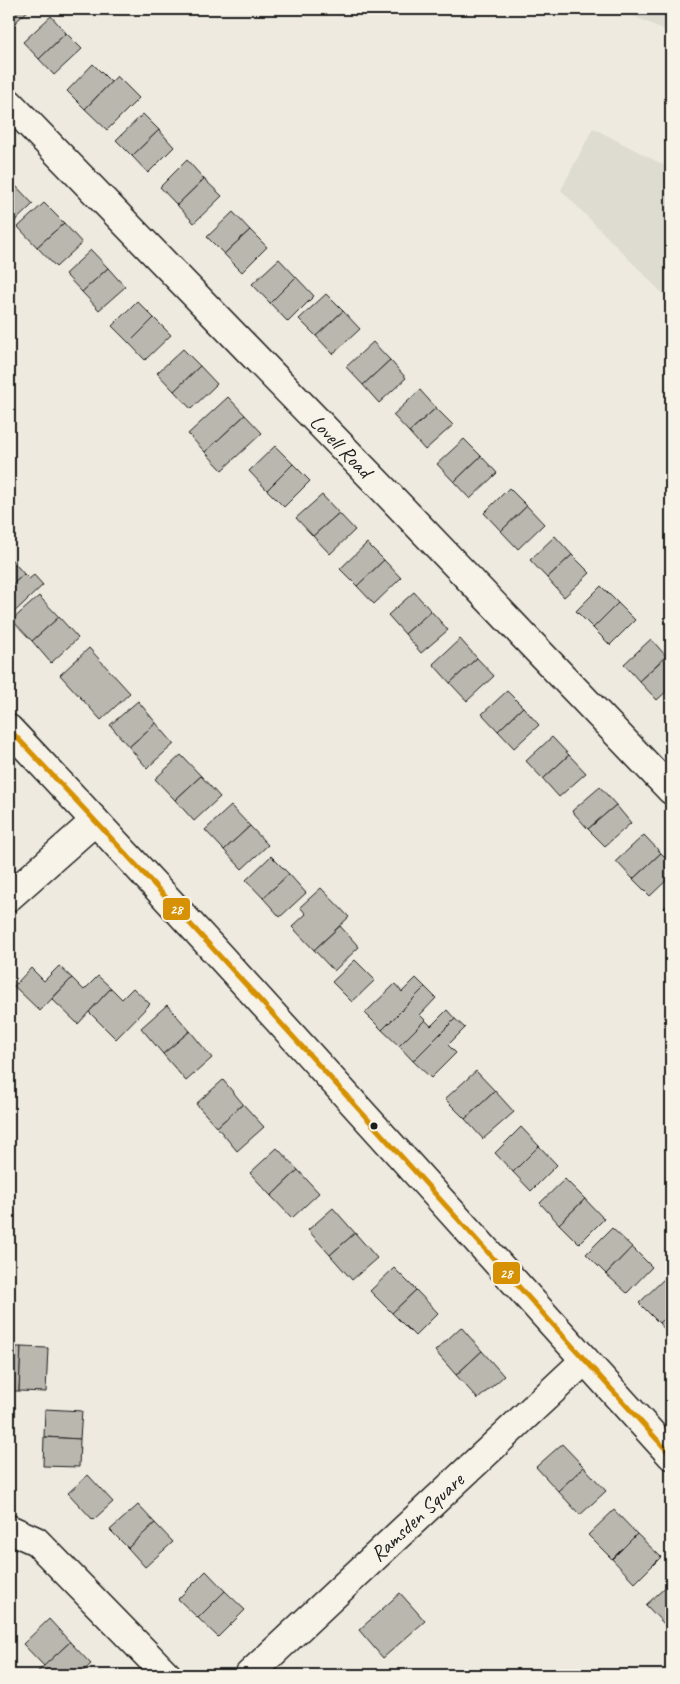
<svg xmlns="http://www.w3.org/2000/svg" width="680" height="1684" font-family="Caveat,sans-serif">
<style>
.built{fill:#dedbd1}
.building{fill:#bab7af;stroke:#1c1c1c}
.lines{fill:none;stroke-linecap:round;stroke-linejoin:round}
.minor-casing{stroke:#1c1c1c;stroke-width:31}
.tertiary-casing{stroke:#1c1c1c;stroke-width:31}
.minor{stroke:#f7f3e8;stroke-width:28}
.tertiary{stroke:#f7f3e8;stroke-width:28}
.bus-1-casing{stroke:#f7f3e8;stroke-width:9}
.bus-1{stroke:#d69104;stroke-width:5}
.bus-dot{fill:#1c1c1c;stroke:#f7f3e8;stroke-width:2}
.labels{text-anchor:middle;stroke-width:4.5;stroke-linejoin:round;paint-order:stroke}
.street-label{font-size:21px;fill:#1c1c1c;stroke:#f7f3e8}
.line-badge{stroke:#f7f3e8;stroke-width:2}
.badge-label{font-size:14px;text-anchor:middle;font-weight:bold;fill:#fff}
</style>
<rect width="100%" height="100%" fill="#eeeae0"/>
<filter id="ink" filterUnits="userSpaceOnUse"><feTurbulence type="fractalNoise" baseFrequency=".02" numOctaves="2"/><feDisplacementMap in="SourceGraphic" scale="10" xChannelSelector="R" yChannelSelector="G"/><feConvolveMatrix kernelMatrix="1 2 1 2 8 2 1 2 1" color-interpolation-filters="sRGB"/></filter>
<g filter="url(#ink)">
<g class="built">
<polygon points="618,9 671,9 671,34 667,31"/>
<polygon points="593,128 671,169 671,302 561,190"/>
</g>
<g class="building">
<polygon points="9,9 30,9 10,27"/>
<polygon points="51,16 66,33 39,59 23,42"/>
<polygon points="66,33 82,49 54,75 39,59"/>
<polygon points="93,64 111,82 85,109 67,91"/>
<polygon points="117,76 139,98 107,130 85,109"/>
<polygon points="143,114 159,130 132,156 116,140"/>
<polygon points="159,130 174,147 148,173 132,156"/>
<polygon points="187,160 204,179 177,205 160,187"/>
<polygon points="204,179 222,196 194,223 177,205"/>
<polygon points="15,185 33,204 9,227 9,191"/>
<polygon points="44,203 64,223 37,247 18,227"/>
<polygon points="233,212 250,230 224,254 207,237"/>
<polygon points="64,223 82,243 56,267 37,247"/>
<polygon points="250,230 267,247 242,272 224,254"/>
<polygon points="91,250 108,268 82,292 65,274"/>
<polygon points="279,259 296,277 270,303 252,284"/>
<polygon points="108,268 125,287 99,310 82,292"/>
<polygon points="296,277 314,296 288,322 270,303"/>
<polygon points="326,294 343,311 316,336 299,319"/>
<polygon points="137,301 154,318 129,343 112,326"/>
<polygon points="343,311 360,329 333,354 316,336"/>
<polygon points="154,318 171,335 145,360 129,343"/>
<polygon points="373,342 390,360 363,385 346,367"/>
<polygon points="183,349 200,366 174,391 157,373"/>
<polygon points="390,360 406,378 379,403 363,385"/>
<polygon points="200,366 217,384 191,409 174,391"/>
<polygon points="420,390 436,408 409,432 393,415"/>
<polygon points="228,397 245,415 205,452 188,434"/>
<polygon points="436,408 453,425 425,450 409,432"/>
<polygon points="245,415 262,433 222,470 205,452"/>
<polygon points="464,439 481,456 454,482 437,464"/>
<polygon points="275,446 293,464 267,490 249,471"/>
<polygon points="481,456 497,473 470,499 454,482"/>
<polygon points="293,464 310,481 284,507 267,490"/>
<polygon points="509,488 527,506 501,531 484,513"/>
<polygon points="322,495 339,513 313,536 296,518"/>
<polygon points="527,506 544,524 518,549 501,531"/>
<polygon points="339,513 355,530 330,554 313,536"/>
<polygon points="555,536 572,555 547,578 530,560"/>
<polygon points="367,543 384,560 357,586 340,569"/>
<polygon points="572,555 590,573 564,597 547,578"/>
<polygon points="11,559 24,574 9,588 9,561"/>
<polygon points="384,560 401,578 374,604 357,586"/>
<polygon points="24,574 29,579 34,575 43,585 9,617 9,588"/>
<polygon points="601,586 618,603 593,628 576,611"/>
<polygon points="414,592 431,611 405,634 388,615"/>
<polygon points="39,596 59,617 32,641 12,620"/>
<polygon points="618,603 635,620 610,645 593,628"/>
<polygon points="431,611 448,630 421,653 405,634"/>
<polygon points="59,617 78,638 51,663 32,641"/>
<polygon points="460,639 477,658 450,683 433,664"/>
<polygon points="651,639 666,656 639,681 624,664"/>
<polygon points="89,648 130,693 101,720 60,675"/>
<polygon points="671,652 671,687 657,700 639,681"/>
<polygon points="477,658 494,676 467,701 450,683"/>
<polygon points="507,691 523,707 498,731 482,714"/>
<polygon points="138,701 156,723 129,747 110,725"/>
<polygon points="523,707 539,725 514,748 498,731"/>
<polygon points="156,723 174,744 147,768 129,747"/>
<polygon points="552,737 569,755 543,779 526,761"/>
<polygon points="181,755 201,776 175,800 155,779"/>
<polygon points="569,755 586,773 559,797 543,779"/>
<polygon points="201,776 220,797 194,821 175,800"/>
<polygon points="600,787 616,805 588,829 572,811"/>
<polygon points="616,805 631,823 605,846 588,829"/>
<polygon points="231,806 250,826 224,850 205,830"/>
<polygon points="250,826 268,845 242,869 224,850"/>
<polygon points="644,835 661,853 633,879 616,861"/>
<polygon points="661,853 671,863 671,876 650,896 633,879"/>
<polygon points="271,856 289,874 263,898 246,880"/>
<polygon points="289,874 306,893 280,917 263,898"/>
<polygon points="321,888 349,917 314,950 292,927 306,914 300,907"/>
<polygon points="671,901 671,915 664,908"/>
<polygon points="340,926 359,947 334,971 314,950"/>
<polygon points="355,960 375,980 352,1002 332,982"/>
<polygon points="59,966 72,978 40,1011 14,986 31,968 44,981"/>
<polygon points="98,976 111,988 78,1024 52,999 72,978 84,990"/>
<polygon points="416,978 425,987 382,1030 365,1013 395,984 402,992"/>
<polygon points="425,987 436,998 420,1015 425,1020 399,1046 382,1030"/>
<polygon points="111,988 122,999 133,988 150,1004 116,1039 89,1012"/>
<polygon points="167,1005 190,1031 163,1054 141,1028"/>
<polygon points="447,1010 455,1019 413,1061 399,1046 425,1020 431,1026"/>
<polygon points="455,1019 465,1028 448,1045 456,1053 431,1078 413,1061"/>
<polygon points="190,1031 212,1058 186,1081 163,1054"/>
<polygon points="476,1071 495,1091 465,1119 445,1099"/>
<polygon points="223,1080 243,1104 217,1127 196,1104"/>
<polygon points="495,1091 514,1112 483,1139 465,1119"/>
<polygon points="243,1104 264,1127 237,1151 217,1127"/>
<polygon points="521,1127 539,1146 513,1172 495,1153"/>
<polygon points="539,1146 557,1165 531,1191 513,1172"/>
<polygon points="277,1148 298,1170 271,1196 250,1173"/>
<polygon points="298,1170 319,1193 292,1218 271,1196"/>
<polygon points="565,1179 585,1199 559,1224 540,1203"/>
<polygon points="585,1199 604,1219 579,1244 559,1224"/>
<polygon points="333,1208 355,1233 330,1255 308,1230"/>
<polygon points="612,1228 632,1247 606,1274 586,1254"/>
<polygon points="355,1233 377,1258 352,1280 330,1255"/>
<polygon points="632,1247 652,1267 627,1293 606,1274"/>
<polygon points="394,1268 416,1290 392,1313 370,1291"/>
<polygon points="664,1279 671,1286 671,1311 659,1323 639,1303"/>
<polygon points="416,1290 438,1313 415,1336 392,1313"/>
<polygon points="671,1311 671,1336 659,1323"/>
<polygon points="461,1327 482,1351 456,1375 435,1351"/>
<polygon points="9,1347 21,1347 19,1391 9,1391"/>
<polygon points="21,1347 48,1348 46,1392 19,1391"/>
<polygon points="482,1351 504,1376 478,1399 456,1375"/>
<polygon points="45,1409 82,1411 80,1439 44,1437"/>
<polygon points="44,1437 80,1439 79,1467 43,1466"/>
<polygon points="562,1444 584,1467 558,1491 536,1467"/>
<polygon points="584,1467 606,1491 580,1515 558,1491"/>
<polygon points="88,1475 113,1502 93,1520 68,1493"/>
<polygon points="138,1505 155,1523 128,1548 110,1530"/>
<polygon points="614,1510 637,1534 612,1559 588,1535"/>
<polygon points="155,1523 173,1542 145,1567 128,1548"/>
<polygon points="637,1534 661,1557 635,1583 612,1559"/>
<polygon points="206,1571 225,1591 198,1618 178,1599"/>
<polygon points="670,1583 671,1585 671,1623 667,1627 646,1605"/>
<polygon points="225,1591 245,1610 218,1637 198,1618"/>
<polygon points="400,1593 425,1621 383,1658 359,1630"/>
<polygon points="49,1619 70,1642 44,1666 23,1644"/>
<polygon points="70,1642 91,1664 79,1675 34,1675"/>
</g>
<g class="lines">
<g class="minor-casing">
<g id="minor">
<polyline points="9,103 389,495 671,790"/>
<polyline points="9,897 95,821"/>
<polyline points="9,1529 36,1541 167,1675"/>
<polyline points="249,1675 585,1360"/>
</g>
</g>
<g class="tertiary-casing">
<path id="tertiary" d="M9,729C234,967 451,1213 671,1455"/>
</g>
<use href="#minor" class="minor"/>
<use href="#tertiary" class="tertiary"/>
<g class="bus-1-casing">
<path id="bus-1" d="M9,729C234,967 451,1213 671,1455"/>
</g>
<use href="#bus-1" class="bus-1"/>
</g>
</g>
<circle class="bus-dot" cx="374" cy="1126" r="4.5"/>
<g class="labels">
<g class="street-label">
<text transform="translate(341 446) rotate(46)" y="7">Lovell Road</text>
<text transform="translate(417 1517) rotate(-43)" y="7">Ramsden Square</text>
</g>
</g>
<g class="line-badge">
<rect x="162" y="897" width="29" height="24" rx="5" fill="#d69104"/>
<rect x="492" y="1261" width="29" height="24" rx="5" fill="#d69104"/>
</g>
<g class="badge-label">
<text x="176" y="914">28</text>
<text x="506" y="1278">28</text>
</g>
<rect width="680" height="1684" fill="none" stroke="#f7f3e8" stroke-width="30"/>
<rect x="15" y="15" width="650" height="1654" fill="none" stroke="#1c1c1c" stroke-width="2" filter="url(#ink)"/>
</svg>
